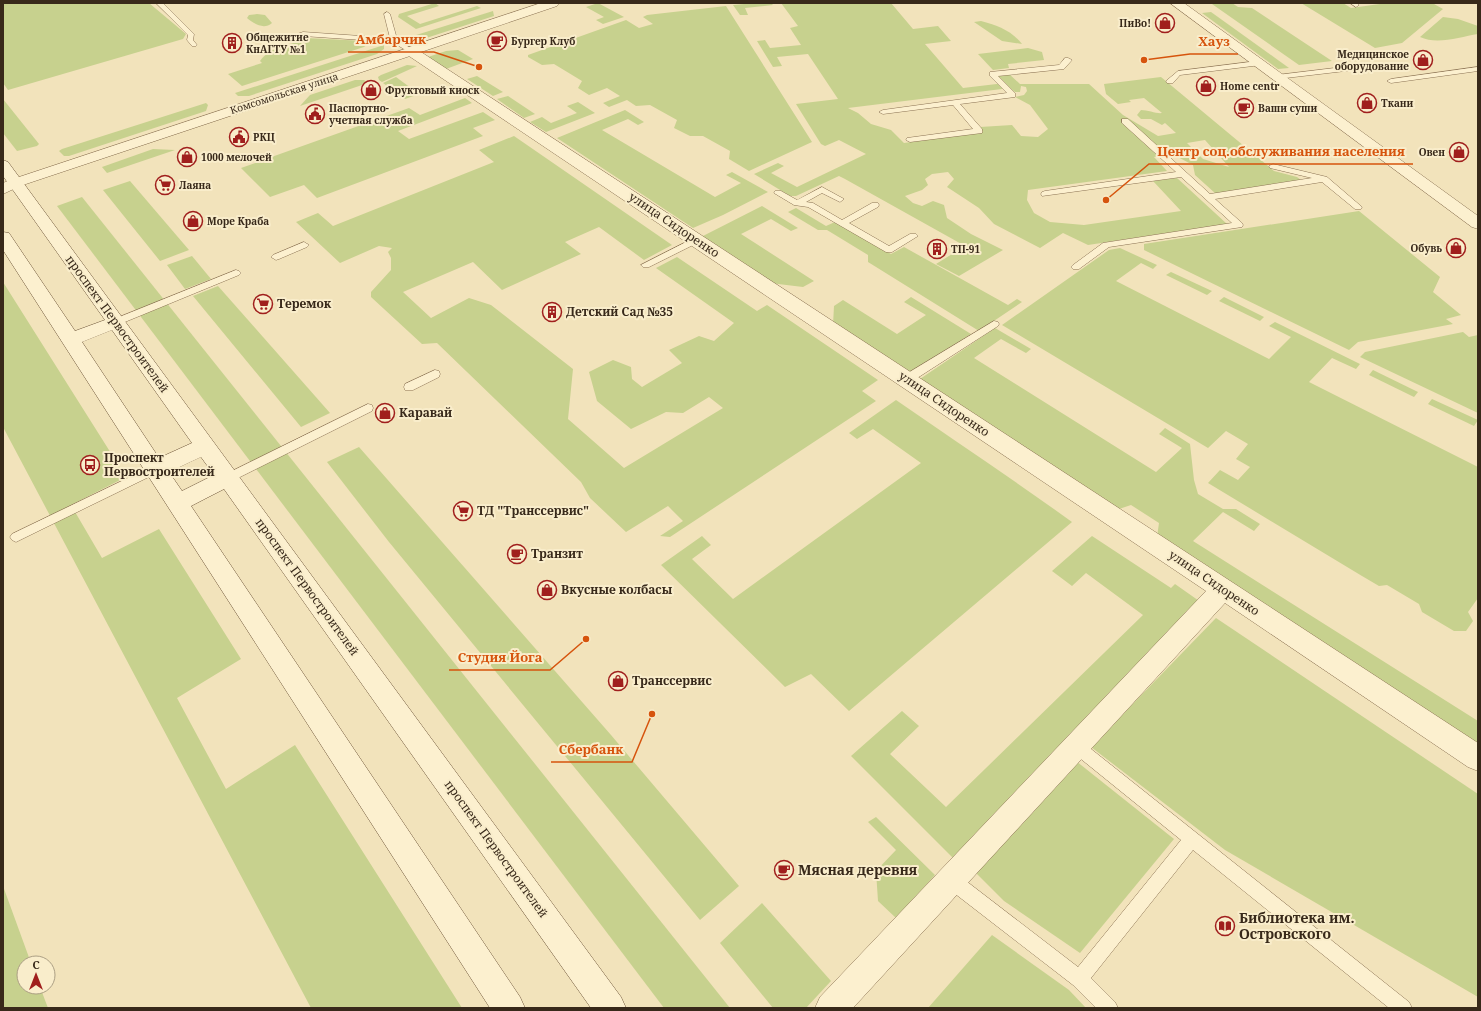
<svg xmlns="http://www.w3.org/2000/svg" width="1481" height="1011" font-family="'Noto Serif',serif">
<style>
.green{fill:#c7d18e;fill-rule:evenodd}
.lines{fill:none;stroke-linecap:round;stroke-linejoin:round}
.service-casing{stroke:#8b7253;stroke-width:1}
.minor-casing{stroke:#8b7253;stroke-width:1}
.tertiary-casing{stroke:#8b7253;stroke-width:1}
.secondary-casing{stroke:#6c5337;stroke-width:1}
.service{fill:#fcf0cf;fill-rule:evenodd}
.minor{fill:#fcf0cf;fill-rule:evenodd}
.tertiary{fill:#fcf0cf;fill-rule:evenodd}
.secondary{fill:#fcf0cf;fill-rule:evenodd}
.labels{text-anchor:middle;stroke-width:4;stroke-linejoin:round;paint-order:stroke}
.far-poi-label{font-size:10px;font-weight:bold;fill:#38291a;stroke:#f9edcb;text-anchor:start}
.far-street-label{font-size:10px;fill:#38291a;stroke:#f9edcb}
.street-label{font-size:12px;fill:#38291a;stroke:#f9edcb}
.poi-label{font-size:12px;font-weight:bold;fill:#38291a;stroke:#f9edcb;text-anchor:start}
.near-poi-label{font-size:14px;font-weight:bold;fill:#38291a;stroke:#f9edcb;text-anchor:start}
.leader{fill:none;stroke:#d6540d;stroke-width:1.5}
.callout-dot{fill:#d6540d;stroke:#f9edcb;stroke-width:1.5}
.callout-label{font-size:13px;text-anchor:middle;font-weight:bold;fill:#d6540d;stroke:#f9edcb;stroke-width:4;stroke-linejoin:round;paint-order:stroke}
</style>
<rect width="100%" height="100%" fill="#f2e3bb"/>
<g class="green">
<polygon points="3,3 149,3 186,34 183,39 8,90 3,83"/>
<polygon points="435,3 439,6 407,16 420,24 477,6 481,8 416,29 398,17 399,14"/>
<polygon points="598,3 624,17 603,24 596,20 604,17 586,7"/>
<polygon points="755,3 771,3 773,5 745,8 748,15 740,15 733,5"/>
<path d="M781,3H891L913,29L938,26L951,41L925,44L963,88L1005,83L997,75L1008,73L1020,84H1089L1123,115L1158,136L1176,133L1165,123L1162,125L1151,119H1141L1137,115L1141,110C1148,110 1157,114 1162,113L1144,98L1129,100L1131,102L1118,104L1106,94L1104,84L1161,77L1274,171L1297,177L1302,181L1216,194L1195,175L1193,165L1172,154L1154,157L1167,171L1028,190L1027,200L1034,213L1050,222L1084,225L1181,211L1153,181L1177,178L1227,224L1088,245L1063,233L1040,248L994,224L979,208L947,187L954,179L948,172L932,174L925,179L928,185L922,190L905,196L913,203L922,206L933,201L944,205L947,218L971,234L1003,250L959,276L936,264L965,246L845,179L839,176L796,196H790L754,174L778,163L784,166L771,173L797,187L866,154L839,140L825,146L821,144L796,104L838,99L808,54L777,57L782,66L773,67L757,41L765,40L770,48L801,45L790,28L798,26ZM1021,86L1026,87L1027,91L1024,95L1015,97L1030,105L1048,129L1038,137L1021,136L1012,125L980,127L983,132L904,143L891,130L871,124L858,113L848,108L1010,88L1015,92H1020ZM1205,140L1229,167L1203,159L1187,143Z"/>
<polygon points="1232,3 1238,7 1252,8 1332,61 1299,65 1212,4"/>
<polygon points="1301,3 1343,3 1351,8 1387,3 1440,3 1434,4 1443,9 1402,43 1375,48"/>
<polygon points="726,6 812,142 749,171 729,159 730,151 703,136 690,136 674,128 677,120 650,105 636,106 627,100 609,107 603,103 620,96 607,88 589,95 578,88 582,81 554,64 542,65 528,57 528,55 626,20 639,28 653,24 643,17 647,15"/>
<polygon points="493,11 494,16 417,41 407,42 416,39 413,36"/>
<polygon points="1211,12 1289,68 1278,69 1202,13"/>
<path d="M257,14L265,15L272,23C264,30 254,24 247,18L249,15Z"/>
<path d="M1443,17L1458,19L1478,26V34C1460,37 1437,45 1420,37Z"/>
<path d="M981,21C997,25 1012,31 1022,44L1002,41L974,22Z"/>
<path d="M306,38L365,41L368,44L364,47L242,86L228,74L262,63L260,61C271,46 289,45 305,40Z"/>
<polygon points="384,45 384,49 377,54 249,96 238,96 235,93"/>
<polygon points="1028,48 1042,52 1044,60 1008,64 1009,68 993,70 978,54"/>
<polygon points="458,50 473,59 446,69 428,57 446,51"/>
<polygon points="407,65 417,66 382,82 379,80 378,77 381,75"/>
<polygon points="477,76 503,92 493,96 467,79"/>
<polygon points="396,77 419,94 405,99 383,83"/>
<polygon points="355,80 364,80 368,83 300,106 310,95"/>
<polygon points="508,96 535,114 524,118 497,99"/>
<polygon points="465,98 472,103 398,131 409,139 483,112 495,120 473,128 483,136 317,198 304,185 270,197 241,168 409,108 420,115"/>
<polygon points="3,99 39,144 37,146 17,151 3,133"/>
<polygon points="578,102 595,113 546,132 530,122 542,117 551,123 577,113 567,106"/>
<polygon points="206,103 208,105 206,111 69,156 64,156 59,151 62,149"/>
<polygon points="625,110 644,122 638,125 628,119 602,130 715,197 741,183 726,175 732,172 768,192 723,215 693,228 557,138"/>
<polygon points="514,136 672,245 644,260 599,227 565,242 581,254 502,290 473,262 403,292 431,318 469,298 491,305 573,369 568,419 624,468 723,408 709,397 683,413 666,412 631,429 597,401 589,372 613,360 631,367 632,379 642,387 682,363 669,350 699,336 714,341 734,323 656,268 677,257 757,311 767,305 878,380 862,391 876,401 670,537 660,536 683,521 668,506 626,532 590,498 581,482 437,343 422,344 371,297 371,292 391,270 391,258 388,252 392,248 379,246 340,263 296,222 318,213 333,226 494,162 479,150"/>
<polygon points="153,149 175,150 107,173 102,167"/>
<polygon points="130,181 189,250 160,261 103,190"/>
<polygon points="82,197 730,1008 664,1008 57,206"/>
<polygon points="762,206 798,228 791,231 771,219 741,234 814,281 803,287 770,283 701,237"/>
<polygon points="796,208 826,226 835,222 891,254 904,247 1008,305 1017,299 1022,302 979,331 868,262 868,255 827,230 818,230 788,212"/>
<polygon points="1359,211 1440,277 1433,292 1461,315 1446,319 1453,324 1358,342 1349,350 1144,250 1144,244"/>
<polygon points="1120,248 1157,265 1153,269 1141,263 1116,281 1269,359 1291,337 1269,326 1275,322 1360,364 1356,369 1332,358 1309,382 1478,467 1478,598 1468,612 1473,621 1466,631 1454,631 1422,612 1419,604 1387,585 1379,586 1362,576 1208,483 1220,470 1238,480 1250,467 1236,459 1248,444 1226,431 1208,448 1002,325 1109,250"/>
<polygon points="192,256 211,279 185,289 167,265"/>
<polygon points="1171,272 1212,291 1207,295 1166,275"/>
<polygon points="3,282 126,477 71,505 102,558 159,529 241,659 177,698 226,789 295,745 462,1008 311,1008 3,427"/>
<polygon points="218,286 330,413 301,427 193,296"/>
<polygon points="911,297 971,334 907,375 833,325 834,306 843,300 897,334 926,315 904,302"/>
<polygon points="1224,297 1264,317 1260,321 1219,301"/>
<polygon points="995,328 1031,349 1026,353 1001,339 974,358 1156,472 1182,448 1159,434 1165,428 1190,444 1194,480 1198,494 1223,509 1236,509 1260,524 1254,531 1223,512 1193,541 1478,721 1478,748 1157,537 1159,523 1131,505 1116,510 920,379"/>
<polygon points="1463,332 1469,337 1478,335 1478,413 1360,357 1365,352"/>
<polygon points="1373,370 1418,392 1414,397 1369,375"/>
<polygon points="1432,399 1478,420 1474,426 1428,404"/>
<path d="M896,400C955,441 1014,480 1072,522L849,711L811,674L785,687L661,565L702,536L711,545L692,559L733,599L921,463L873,429L857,439L849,433Z"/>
<polygon points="359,447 611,735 739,886 700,920 389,542 327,462"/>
<polygon points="1092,536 1171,588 1175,584 1202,603 953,858 851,756 902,711 919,726 890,754 946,807 1143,615 1086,573 1072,586 1052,571"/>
<polygon points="1216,618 1478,794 1478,997 1225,850 1091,747"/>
<polygon points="1076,761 1174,839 1080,953 1004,901 974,871"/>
<polygon points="876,817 935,875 896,918 878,901 876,871 896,850 868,822"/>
<polygon points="3,886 31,963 24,963 24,987 40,987 48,1008 3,1008"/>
<polygon points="762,903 831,981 806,1008 773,1008 720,943"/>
<polygon points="992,935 1069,990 1086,1008 928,1008"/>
</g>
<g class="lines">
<g class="service-casing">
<g id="service">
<polygon points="156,3 163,3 194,34 193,40 197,45 196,46 192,46 187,40 188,35"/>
<polygon points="1350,3 1357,3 1359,5 1356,7"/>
<polygon points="387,12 390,14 397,39 413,50 413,52 409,52 392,42 303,36 265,48 260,47 303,32 390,38 384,14"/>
<polygon points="1065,58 1068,58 1072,60 1064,69 998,76 1015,93 1015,97 960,104 982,129 982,133 910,142 906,140 907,138 973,129 953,105 883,114 879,112 883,110 1007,93 990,76 990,72 1059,65"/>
<polygon points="1258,61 1262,63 1261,65 1180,75 1173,83 1167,83 1166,81 1178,71"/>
<polygon points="1368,64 1371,64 1371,68 1277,79 1273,77 1277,75"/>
<polygon points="1478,67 1478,71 1391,83 1387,81 1391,79"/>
<polygon points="1122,119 1128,119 1210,194 1312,178 1270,168 1269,166 1273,164 1327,177 1362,207 1361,209 1355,209 1322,182 1215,199 1242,223 1243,225 1242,227 1109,247 1079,269 1073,269 1071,267 1073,265 1103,243 1232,223 1181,177 1042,196 1041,194 1042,192 1045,191 1176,172 1122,123"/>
<polygon points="822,187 844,199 840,202 822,193 806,202 813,203 842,220 872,203 878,203 879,205 878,207 849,223 889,246 910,234 916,234 918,236 892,252 886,252 808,207 794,205 774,193 775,191 781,191 797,200"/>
<polygon points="696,237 701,240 699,242 649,267 643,267 641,265"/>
<polygon points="304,242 309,245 307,247 279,259 276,260 271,257 273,255"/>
<polygon points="236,270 239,271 241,273 239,275 120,324 112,324 111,322 112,320"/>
<polygon points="994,321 998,322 999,324 998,326 911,382 903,382 902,379 903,376"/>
<polygon points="435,370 439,371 440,374 439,377 413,390 405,390 404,387 405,384"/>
<polygon points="368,404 372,405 373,408 372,411 232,481 228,482 224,481 222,478 224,475"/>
<polygon points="155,465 159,466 161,469 159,472 20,540 16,542 12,540 10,537 12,534"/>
<polygon points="1076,739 1081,741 1409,1002 1412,1008 1389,1008 1193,850 1091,978 1115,1002 1118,1008 1096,1008 1073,985 945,886 943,880 945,874 951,872 957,874 1078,967 1181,840 1071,751 1069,746 1071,741"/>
</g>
</g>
<g class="minor-casing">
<polygon id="minor" points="541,3 559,3 557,6 421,52 1478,743 1478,771 1468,767 1225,603 853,1008 815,1008 820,997 1206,591 406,54 405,51 406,48"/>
</g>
<g class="tertiary-casing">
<g id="tertiary">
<polygon points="1170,3 1184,3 1478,216 1478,229 1472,227"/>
<polygon points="411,47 416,48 417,51 416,54 20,186 3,194 3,183 10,180"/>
</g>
</g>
<g class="secondary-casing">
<path id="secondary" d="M3,160L8,162L621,997L626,1008H591L224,489L191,506L520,997L525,1008H490L3,250V232L9,233L75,331L105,320L3,176ZM112,330L192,443L159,458L82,342ZM201,457L214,475L182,491L169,472Z"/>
</g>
<use href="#service" class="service"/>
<use href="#minor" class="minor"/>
<use href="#tertiary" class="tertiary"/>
<use href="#secondary" class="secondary"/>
</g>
<defs>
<g id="shop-ring" transform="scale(1)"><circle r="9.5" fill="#f9edcb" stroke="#a01f1d" stroke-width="1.5"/><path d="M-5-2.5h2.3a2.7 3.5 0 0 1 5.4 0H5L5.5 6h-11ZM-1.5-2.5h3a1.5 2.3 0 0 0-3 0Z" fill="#a01f1d"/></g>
<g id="cafe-ring" transform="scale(1)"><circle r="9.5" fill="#f9edcb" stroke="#a01f1d" stroke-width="1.5"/><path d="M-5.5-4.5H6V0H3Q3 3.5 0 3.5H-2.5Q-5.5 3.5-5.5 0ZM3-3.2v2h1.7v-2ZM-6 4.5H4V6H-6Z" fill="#a01f1d"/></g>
<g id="building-ring" transform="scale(1)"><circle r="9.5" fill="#f9edcb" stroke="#a01f1d" stroke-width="1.5"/><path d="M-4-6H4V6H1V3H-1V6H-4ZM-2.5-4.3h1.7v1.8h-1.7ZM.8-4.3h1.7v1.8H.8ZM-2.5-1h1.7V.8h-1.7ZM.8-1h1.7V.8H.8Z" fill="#a01f1d"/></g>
<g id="civic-ring" transform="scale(1)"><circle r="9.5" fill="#f9edcb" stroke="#a01f1d" stroke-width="1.5"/><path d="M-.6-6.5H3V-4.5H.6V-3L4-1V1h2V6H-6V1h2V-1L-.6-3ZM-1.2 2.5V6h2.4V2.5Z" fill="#a01f1d"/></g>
<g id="supermarket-ring" transform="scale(1)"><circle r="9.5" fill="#f9edcb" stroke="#a01f1d" stroke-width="1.5"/><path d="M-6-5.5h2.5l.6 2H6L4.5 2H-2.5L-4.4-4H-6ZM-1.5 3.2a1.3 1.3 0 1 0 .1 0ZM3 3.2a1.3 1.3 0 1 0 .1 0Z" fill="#a01f1d"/></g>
<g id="bus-ring" transform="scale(1)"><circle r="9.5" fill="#f9edcb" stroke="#a01f1d" stroke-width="1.5"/><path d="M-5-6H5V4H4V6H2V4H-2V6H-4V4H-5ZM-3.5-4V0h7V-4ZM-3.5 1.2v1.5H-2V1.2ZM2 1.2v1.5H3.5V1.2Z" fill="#a01f1d"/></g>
<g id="library-ring" transform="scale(1)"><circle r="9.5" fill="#f9edcb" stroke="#a01f1d" stroke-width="1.5"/><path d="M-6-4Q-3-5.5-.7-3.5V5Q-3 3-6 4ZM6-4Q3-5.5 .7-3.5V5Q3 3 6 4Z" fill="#a01f1d"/></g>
</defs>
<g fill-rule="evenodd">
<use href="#shop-ring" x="1165" y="23"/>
<use href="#cafe-ring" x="497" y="41"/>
<use href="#building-ring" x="232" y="43"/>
<use href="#shop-ring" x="1423" y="60"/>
<use href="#shop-ring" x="1206" y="86"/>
<use href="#shop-ring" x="371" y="90"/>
<use href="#shop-ring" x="1367" y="103"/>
<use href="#cafe-ring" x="1244" y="108"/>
<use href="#civic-ring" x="315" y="114"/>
<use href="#civic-ring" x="239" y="137"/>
<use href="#shop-ring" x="1459" y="152"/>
<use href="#shop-ring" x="187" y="157"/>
<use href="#supermarket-ring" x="165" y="185"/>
<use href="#shop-ring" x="193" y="221"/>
<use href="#shop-ring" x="1456" y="248"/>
<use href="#building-ring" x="937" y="249"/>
<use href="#supermarket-ring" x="263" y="304"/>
<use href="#building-ring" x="552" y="312"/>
<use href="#shop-ring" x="385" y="413"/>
<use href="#bus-ring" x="90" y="465"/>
<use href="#supermarket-ring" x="463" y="511"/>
<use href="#cafe-ring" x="517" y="554"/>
<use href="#shop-ring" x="547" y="590"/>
<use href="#shop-ring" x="618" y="681"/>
<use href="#cafe-ring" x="784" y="870"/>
<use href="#library-ring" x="1225" y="926"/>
</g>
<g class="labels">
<g class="far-poi-label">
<text x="1151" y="27" text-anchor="end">ПиВо!</text>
<text x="246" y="41">Общежитие<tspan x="246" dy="12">КнАГТУ №1</tspan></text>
<text x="511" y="45">Бургер Клуб</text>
<text x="1409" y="58" text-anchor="end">Медицинское<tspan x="1409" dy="12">оборудование</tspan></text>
<text x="1220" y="90">Home centr</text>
<text x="385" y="94">Фруктовый киоск</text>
<text x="1381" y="107">Ткани</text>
<text x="329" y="112">Паспортно-<tspan x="329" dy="12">учетная служба</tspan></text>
<text x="1258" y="112">Ваши суши</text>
<text x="253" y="141">РКЦ</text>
<text x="1445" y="156" text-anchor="end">Овен</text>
<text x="201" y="161">1000 мелочей</text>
<text x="179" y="189">Лаяна</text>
<text x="207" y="225">Море Краба</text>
<text x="1442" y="252" text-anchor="end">Обувь</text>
<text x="951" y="253">ТП-91</text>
</g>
<g class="far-street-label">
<text transform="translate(284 93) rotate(-18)" y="4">Комсомольская улица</text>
</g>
<g class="street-label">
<text transform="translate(674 225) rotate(34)" y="4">улица Сидоренко</text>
<text transform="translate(117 324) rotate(54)" y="4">проспект Первостроителей</text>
<text transform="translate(944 404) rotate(34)" y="4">улица Сидоренко</text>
<text transform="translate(1214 583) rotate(34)" y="4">улица Сидоренко</text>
<text transform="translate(307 587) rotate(54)" y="4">проспект Первостроителей</text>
<text transform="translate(496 849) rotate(54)" y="4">проспект Первостроителей</text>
</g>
<g class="poi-label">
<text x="277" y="308">Теремок</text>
<text x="566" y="316">Детский Сад №35</text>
<text x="399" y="417">Каравай</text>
<text x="104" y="462">Проспект<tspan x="104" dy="14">Первостроителей</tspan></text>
<text x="477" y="515">ТД "Транссервис"</text>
<text x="531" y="558">Транзит</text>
<text x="561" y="594">Вкусные колбасы</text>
<text x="632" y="685">Транссервис</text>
</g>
<g class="near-poi-label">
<text x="798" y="875">Мясная деревня</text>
<text x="1239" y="923">Библиотека им.<tspan x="1239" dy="16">Островского</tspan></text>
</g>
</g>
<path class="leader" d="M479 67L434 52H348M1144 60L1190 54H1238M1106 200L1149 164H1413M586 639L550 670H449M652 714L632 762H551"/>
<g class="callout-dot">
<circle cx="479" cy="67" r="4"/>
<circle cx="1144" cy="60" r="4"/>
<circle cx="1106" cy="200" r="4"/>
<circle cx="586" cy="639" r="4"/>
<circle cx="652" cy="714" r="4"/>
</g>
<g class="callout-label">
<text x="391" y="44">Амбарчик</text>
<text x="1214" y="46">Хауз</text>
<text x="1281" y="156">Центр соц.обслуживания населения</text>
<text x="500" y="662">Студия Йога</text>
<text x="591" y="754">Сбербанк</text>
</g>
<rect width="1481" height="1011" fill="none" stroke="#38291a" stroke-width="8"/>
<g transform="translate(36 975)"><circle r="19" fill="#f9edcb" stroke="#ac9f84"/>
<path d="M0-3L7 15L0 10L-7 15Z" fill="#a01f1d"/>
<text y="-6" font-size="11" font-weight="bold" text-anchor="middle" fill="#38291a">С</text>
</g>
</svg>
